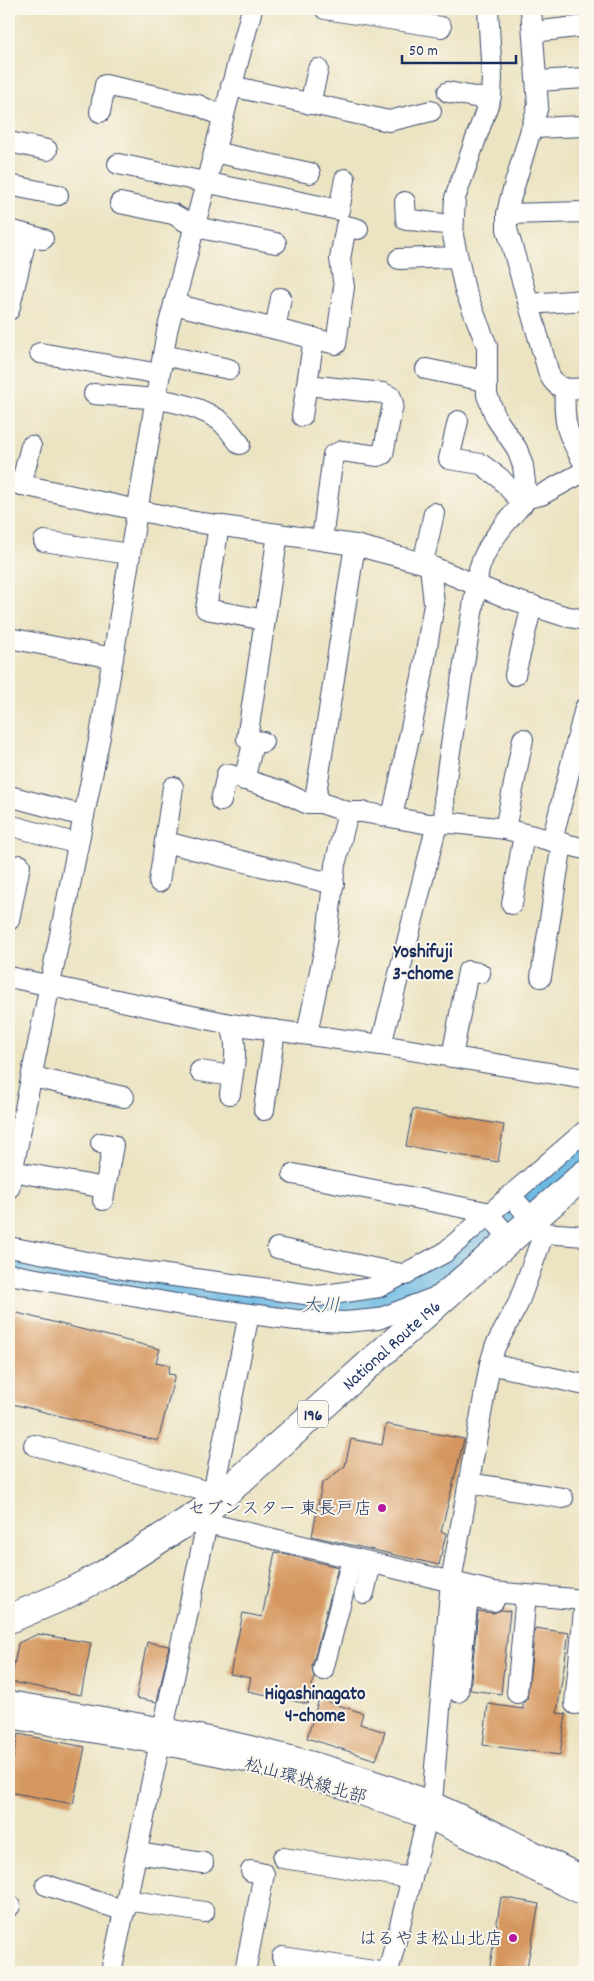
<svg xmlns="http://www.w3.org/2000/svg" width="594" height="1981" font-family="Dekko,'Klee One',sans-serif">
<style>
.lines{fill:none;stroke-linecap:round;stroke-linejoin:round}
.river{stroke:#68b7e2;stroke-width:28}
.building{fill:#d5975f}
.minor-casing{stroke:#3a4a6d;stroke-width:22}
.highway-casing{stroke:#3a4a6d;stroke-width:30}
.minor{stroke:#fff;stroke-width:20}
.highway{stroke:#fff;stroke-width:28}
.poi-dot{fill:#b5179e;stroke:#fbf7ec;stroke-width:2}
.labels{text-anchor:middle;stroke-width:4;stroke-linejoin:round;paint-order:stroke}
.shield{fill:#fbf7ec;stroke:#5e6b89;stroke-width:1}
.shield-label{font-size:16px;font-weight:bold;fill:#1b2f5e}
.street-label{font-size:18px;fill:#1b2f5e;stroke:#fbf7ec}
.poi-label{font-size:18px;fill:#1b2f5e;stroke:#fbf7ec;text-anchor:end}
.neighbourhood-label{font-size:19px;font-weight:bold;fill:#1b2f5e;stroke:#fbf7ec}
.water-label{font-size:19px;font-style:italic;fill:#325886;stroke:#fbf7ec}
</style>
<rect width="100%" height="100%" fill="#fbf7ec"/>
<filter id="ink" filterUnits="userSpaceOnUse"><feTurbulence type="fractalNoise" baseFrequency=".02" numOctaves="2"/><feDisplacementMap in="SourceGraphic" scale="10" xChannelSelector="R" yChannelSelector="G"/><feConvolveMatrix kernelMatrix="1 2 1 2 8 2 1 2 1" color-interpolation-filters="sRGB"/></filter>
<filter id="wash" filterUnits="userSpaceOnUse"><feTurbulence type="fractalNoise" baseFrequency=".0096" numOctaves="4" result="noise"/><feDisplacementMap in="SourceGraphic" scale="20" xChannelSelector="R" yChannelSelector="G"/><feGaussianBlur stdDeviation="1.12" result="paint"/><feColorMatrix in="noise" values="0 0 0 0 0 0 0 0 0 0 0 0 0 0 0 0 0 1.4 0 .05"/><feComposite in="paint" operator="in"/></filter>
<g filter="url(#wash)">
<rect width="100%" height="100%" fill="#ebe3c1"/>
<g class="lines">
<polyline class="river" points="9,1259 199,1293 318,1307 366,1302 423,1282 507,1215 585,1147"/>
</g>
<g id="blocks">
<g class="building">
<polygon points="413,1109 504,1125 498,1162 406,1146"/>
<polygon points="9,1311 160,1349 156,1362 170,1365 168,1374 175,1375 158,1441 9,1403"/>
<polygon points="386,1424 464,1439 441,1532 446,1533 439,1565 312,1536 322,1484 345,1466 351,1439 382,1445"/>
<polygon points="275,1552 338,1567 312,1667 314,1677 308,1704 248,1691 251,1678 230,1674 243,1613 262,1617"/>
<polygon points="501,1610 510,1611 501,1694 470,1690 478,1611 493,1613"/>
<polygon points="535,1628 569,1633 557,1713 566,1714 560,1755 483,1745 488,1704 523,1709 523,1703 527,1699"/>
<polygon points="38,1634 91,1643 81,1695 11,1682 18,1643"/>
<polygon points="147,1642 169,1646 157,1702 136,1698"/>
<polygon points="319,1699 363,1713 360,1724 385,1732 376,1760 307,1738"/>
<polygon points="18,1734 85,1747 73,1804 9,1792 9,1779"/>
<polygon points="501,1897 539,1904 526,1972 489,1972"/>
</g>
</g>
</g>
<g filter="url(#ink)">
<use href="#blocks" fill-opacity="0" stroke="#3a4a6d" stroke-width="1"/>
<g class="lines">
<g class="minor-casing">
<g id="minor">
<polyline points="325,9 441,27"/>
<path d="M531,9L538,106L510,200L507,214V229L549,374C558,392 567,389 585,388"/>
<polyline points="533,32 585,26"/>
<polyline points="538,81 585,78"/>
<polyline points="231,86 389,121 431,111"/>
<polyline points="448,92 490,100"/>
<polyline points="310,104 318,69"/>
<polyline points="100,112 105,85 198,105 223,117"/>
<polyline points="533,128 585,126"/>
<polyline points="9,142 47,150"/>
<polyline points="214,152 310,173"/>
<polyline points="118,164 339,210 345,179"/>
<polyline points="9,185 58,195"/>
<path d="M405,202L406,220C423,220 436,225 453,224"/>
<polyline points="120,203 173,214 195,227 276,243"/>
<polyline points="507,214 585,212"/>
<polyline points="9,230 43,239"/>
<polyline points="399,259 456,257"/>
<polyline points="174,304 336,344 344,287 340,259 346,226 358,229"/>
<polyline points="529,304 585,300"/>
<polyline points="9,310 27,235"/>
<polyline points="275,329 281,298"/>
<polyline points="40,353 160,374"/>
<polyline points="163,355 229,369"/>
<polyline points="426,369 485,381"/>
<polyline points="307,385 383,393 391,397 393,404 383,454 378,456 342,451 333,455 322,540"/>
<path d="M565,388C563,425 567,434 585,465"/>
<path d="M94,394C136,398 183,396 219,420C227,426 233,436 240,444"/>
<polyline points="302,416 314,338"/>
<polyline points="458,421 449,459 481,464 500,478 523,504"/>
<polyline points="9,482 188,521 355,545 423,563 508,598 564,616 585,620"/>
<polyline points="21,485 31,446"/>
<polyline points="527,498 541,495 585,471"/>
<polyline points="219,525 206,609 265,620"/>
<polyline points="44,541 129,554"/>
<polyline points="423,563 434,513"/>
<polyline points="9,638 113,658"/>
<polyline points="515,675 532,605"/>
<polyline points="263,742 247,739 278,534"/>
<polyline points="244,780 254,740"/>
<polyline points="9,796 84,816"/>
<polyline points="221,801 227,774 281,791 306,803 321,803 348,812 362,812 429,824 454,823 505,829 585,849"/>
<polyline points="321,803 316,793 355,545"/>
<polyline points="392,817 422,677 434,604 430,566"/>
<path d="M445,823L444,795L448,764L479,569C488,540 508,521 527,498L523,466L517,449L496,418L487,395V346L465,290L453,236L455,198L491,96L492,78L488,9"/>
<polyline points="9,825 78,844"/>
<polyline points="505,829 523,739"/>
<polyline points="552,841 585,708"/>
<polyline points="165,842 334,884"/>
<polyline points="159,882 173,787"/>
<polyline points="512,904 524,834"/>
<polyline points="9,920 20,865"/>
<polyline points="9,977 230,1024 381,1045 585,1079"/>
<polyline points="541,977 562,843"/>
<path d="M230,1024C240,1046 233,1070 230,1094"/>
<polyline points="307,1034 327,937 335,865 348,812"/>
<polyline points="381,1045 437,824"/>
<polyline points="452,1057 468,971 480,973"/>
<polyline points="200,1071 232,1076"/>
<polyline points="32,1077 124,1097"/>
<polyline points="264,1110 275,1030"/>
<polyline points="101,1143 113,1145 103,1200"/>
<polyline points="12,1171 105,1188"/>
<polyline points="293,1174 486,1212 511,1239"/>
<polyline points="9,1188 100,736 167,331 252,9"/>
<polyline points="544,1233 585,1236"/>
<polyline points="9,1247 123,1269 319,1296 379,1287 444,1253 585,1131"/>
<polyline points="277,1248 406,1275"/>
<polyline points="9,1274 182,1305 296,1320 345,1322 378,1319 436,1297"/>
<polyline points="490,1364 585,1385"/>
<polyline points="34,1445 213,1493"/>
<polyline points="469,1483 563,1498"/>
<polyline points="207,1523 494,1592 585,1600"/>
<polyline points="364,1593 371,1563"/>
<polyline points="323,1670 352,1559"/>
<polyline points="458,1692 468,1597 494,1601"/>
<polyline points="517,1693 525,1605"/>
<path d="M9,1701C152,1725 296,1747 432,1802C484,1824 534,1852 585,1877"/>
<polyline points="575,1704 584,1610"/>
<polyline points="9,1718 160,1744 255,1763 336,1786 431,1820 585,1896"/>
<polyline points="432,1802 451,1581 490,1364 495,1347 518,1304 544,1233 511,1196"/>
<polyline points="137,1853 203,1863"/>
<polyline points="283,1858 412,1878"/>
<polyline points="46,1885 125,1911"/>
<polyline points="127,1900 204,1912"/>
<polyline points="9,1906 10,1906"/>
<polyline points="282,1957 380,1972"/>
<polyline points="111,1972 207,1523 249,1314"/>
<polyline points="245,1972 264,1874 251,1871"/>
<polyline points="388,1972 427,1819"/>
</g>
</g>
<g class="highway-casing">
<g id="highway">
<path id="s1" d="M9,1619L61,1597L103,1575L210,1507L453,1289L585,1174"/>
</g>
</g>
<use href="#minor" class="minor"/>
<use href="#highway" class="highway"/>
</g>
</g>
<g class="poi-dot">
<circle cx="382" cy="1508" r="5"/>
<circle cx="513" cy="1938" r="5"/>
</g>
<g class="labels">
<rect class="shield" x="298" y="1400.5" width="30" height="27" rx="4"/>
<g class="shield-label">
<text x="313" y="1420">196</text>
</g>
<g class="street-label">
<text dy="6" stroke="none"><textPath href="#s1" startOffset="474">National Route 196</textPath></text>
<text transform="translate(306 1780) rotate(16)" y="6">松山環状線北部</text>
</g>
<g class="poi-label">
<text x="372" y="1514">セブンスター 東長戸店</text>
<text x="503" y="1944">はるやま松山北店</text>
</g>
<g class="neighbourhood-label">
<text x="423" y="957">Yoshifuji<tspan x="423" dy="22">3-chome</tspan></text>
<text x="315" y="1699">Higashinagato<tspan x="315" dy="22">4-chome</tspan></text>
</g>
<g class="water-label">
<text x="321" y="1311">大川</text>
</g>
</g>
<rect width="594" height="1981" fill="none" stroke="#fbf7ec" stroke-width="30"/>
<path d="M402 55v8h114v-8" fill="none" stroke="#1b2f5e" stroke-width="2.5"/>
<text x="409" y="55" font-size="15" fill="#1b2f5e" stroke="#fbf7ec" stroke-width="4" paint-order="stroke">50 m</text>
</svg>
